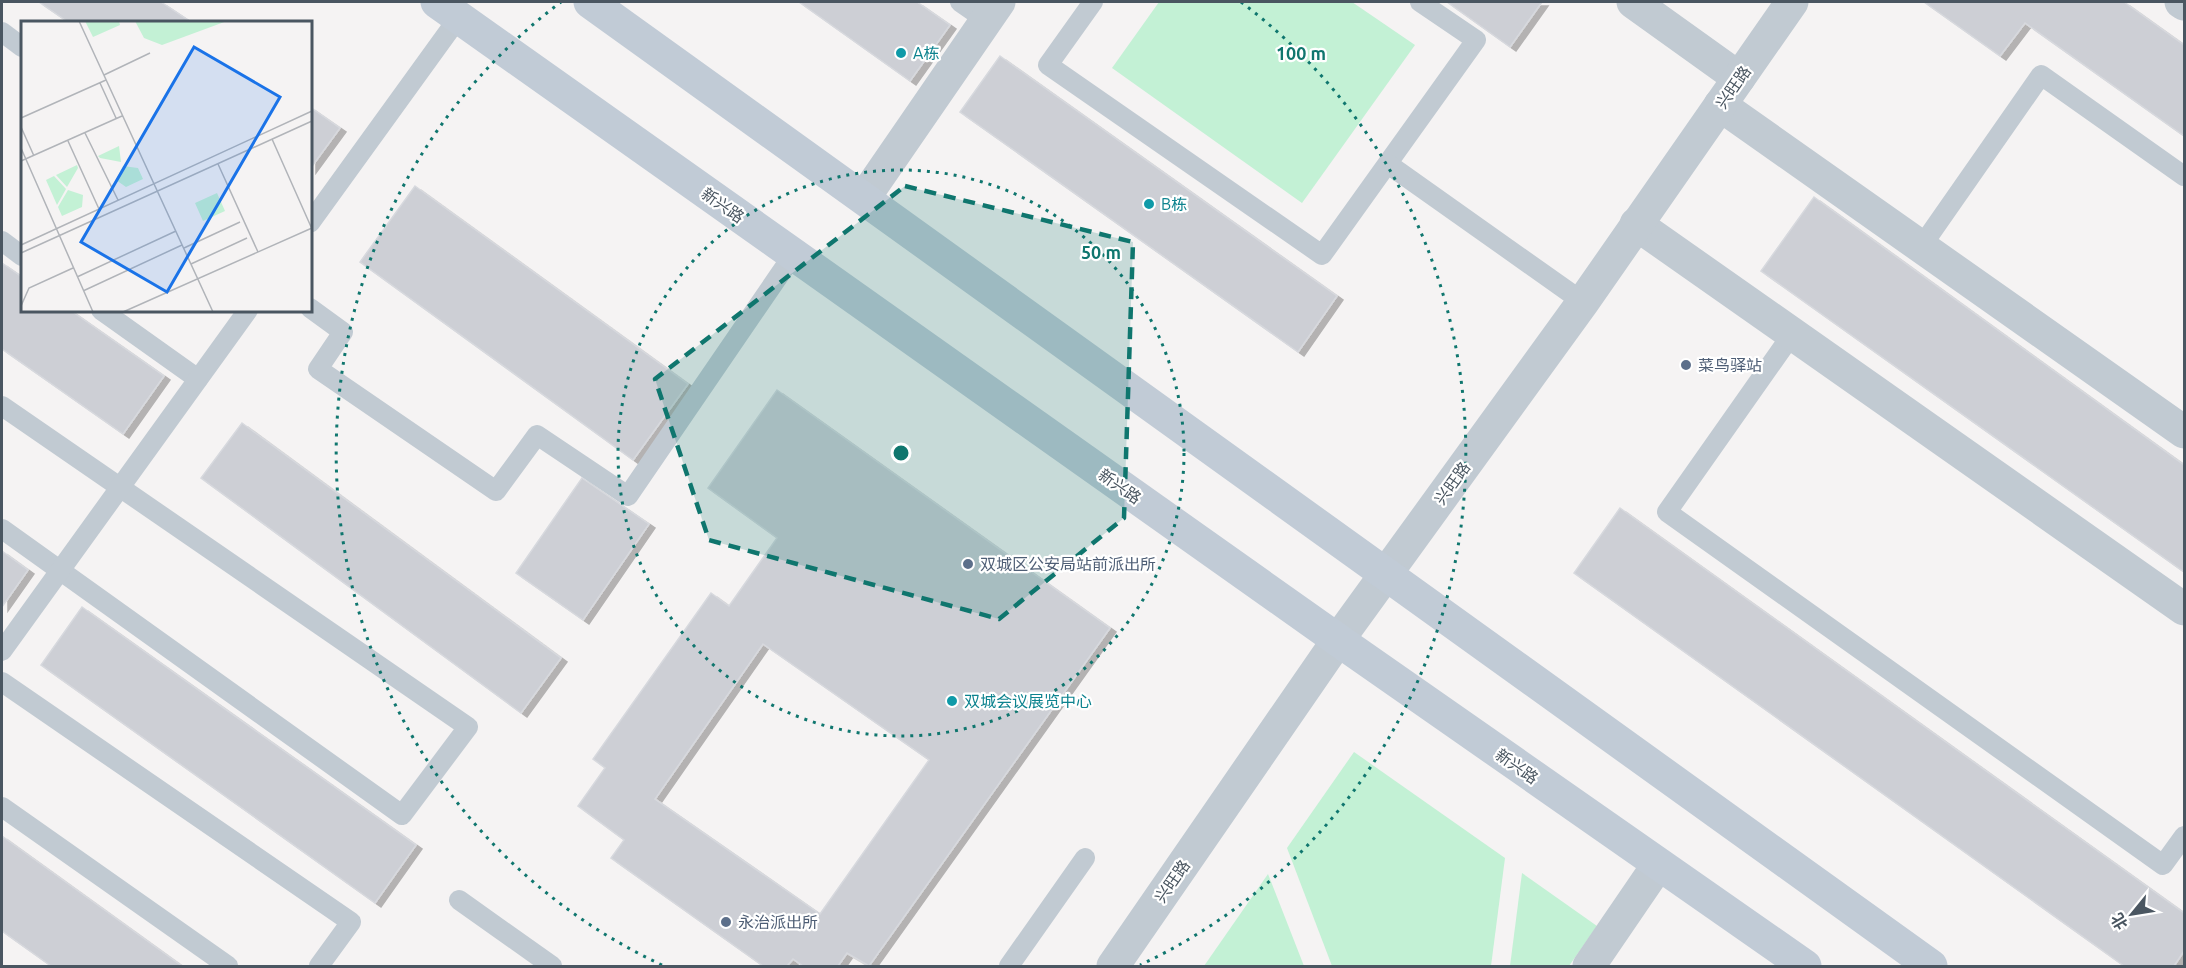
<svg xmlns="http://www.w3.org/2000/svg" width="2186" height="968" font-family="Ubuntu,'Noto Sans SC',sans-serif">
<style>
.green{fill:#c3f1d5}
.building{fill:#cdcfd5;stroke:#d7d9de;stroke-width:1.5;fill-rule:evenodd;filter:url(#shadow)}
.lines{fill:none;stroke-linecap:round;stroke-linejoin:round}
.service{stroke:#c1cad2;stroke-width:20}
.minor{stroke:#c1cad2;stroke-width:33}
.tertiary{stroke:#c1cad2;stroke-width:33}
.secondary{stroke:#c1cbd6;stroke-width:33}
.marked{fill:#0f766e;fill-opacity:0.2;stroke:#0f766e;stroke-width:4.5;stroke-dasharray:12 8;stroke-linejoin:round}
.ring{fill:none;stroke:#0f766e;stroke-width:3;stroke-dasharray:3 6}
.culture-dot{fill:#0f9aa8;stroke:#fff;stroke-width:2}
.service-dot{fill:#5c6f8a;stroke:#fff;stroke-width:2}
.labels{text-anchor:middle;stroke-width:4.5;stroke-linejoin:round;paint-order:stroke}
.culture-label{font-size:16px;fill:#0d838f;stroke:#fff;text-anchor:start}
.street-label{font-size:16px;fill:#4a5661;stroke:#fff}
.service-label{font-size:16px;fill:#4e5e75;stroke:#fff;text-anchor:start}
.inset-road{fill:none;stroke:#b1b4b9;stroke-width:1.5}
.view{fill:#1a73e8;fill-opacity:0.15;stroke:#1a73e8;stroke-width:3}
.inset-edge{fill:none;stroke:#4a5661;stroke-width:3}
.centre{fill:#0f766e;stroke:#fff;stroke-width:3}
.ring-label{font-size:18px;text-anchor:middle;font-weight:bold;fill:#0f766e;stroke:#fff;stroke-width:4.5;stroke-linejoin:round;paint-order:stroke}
</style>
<defs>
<filter id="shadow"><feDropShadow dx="6" dy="4" stdDeviation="0" flood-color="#0004"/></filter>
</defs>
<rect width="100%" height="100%" fill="#f5f3f3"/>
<g class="green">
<polygon points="1159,2 1352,2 1415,45 1302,203 1112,68"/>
<polygon points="1354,752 1505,858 1491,966 1332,966 1287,848"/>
<polygon points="1522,873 1597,926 1569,966 1510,966"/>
<polygon points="1268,874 1304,966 1204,966"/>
</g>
<g class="building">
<polygon points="39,2 161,2 191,22 68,22"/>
<polygon points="799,2 917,2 950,25 910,81"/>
<polygon points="1447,2 1542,2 1510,47"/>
<polygon points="1924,2 2124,2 2184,45 2184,136 2025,23 2000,56"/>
<polygon points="1000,56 1337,296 1298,352 960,112"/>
<polygon points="310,107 340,128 310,169"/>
<polygon points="415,186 688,384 633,460 360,262"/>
<polygon points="1814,197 2184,465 2184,572 1761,271"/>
<polygon points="2,263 22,277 22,310 70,310 164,376 123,434 2,349"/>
<path d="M777,390L1110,628L869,966L847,953L838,966H803L793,959L787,966H763L611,858L624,840L578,806L605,768L593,759L711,593L729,606L777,538L708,488ZM763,644L929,760L820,914L655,799Z"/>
<polygon points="242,423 561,658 521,713 201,478"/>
<polygon points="582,478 649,524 583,620 516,573"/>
<polygon points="1620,508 2184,913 2184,951 2174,966 2124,966 1574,573"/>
<polygon points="2,551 28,570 2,607"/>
<polygon points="82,607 416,845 375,903 41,665"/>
<polygon points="2,836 182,966 51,966 2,931"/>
</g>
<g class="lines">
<g class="service">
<polyline points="960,2 986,20"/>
<polyline points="1093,2 1048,65 1322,255 1476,40 1420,2"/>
<polyline points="2,32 22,47"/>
<polyline points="1388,164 1583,302"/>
<polyline points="310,223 459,17"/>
<polyline points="2,241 22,256"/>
<polyline points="1921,247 2041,75 2184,176"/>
<polyline points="310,308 343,332 318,369 496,491 537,435 628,496 793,255"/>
<polyline points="101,310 198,379"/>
<polyline points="1793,333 1667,512 2163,865 2184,836"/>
<polyline points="2,406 468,727 402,815 2,529"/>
<polyline points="2,651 248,310"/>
<polyline points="2,682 351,922 319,966"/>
<polyline points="2,807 228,966"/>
<polyline points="459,900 552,966"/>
<polyline points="1009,966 1085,858"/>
</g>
<g class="minor">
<polyline points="1633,2 1739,78"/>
<polyline points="2181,2 2184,4"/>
<polyline points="1720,105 2184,432"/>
<polyline points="864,198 999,2"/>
<polyline points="1636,224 2184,609"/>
<polyline points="1589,966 1658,865"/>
</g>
<polyline class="tertiary" points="1113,966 1338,640 1583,302 1792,2"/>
<g class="secondary">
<polyline points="437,2 1338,640 1805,966"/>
<polyline points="590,2 1931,966"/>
</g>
</g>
<path class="marked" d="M905,186L1133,242L1124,518L999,619L709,540L655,379Z"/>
<g class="ring">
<circle cx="901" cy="453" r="283"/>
<path d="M662 965A565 565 0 0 1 561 2M1241 2A565 565 0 0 1 1140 965"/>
</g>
<g class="culture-dot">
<circle cx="901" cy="53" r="6"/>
<circle cx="1149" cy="204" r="6"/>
<circle cx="952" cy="701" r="6"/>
</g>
<g class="service-dot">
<circle cx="1686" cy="365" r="6"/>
<circle cx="968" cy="564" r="6"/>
<circle cx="726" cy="922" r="6"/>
</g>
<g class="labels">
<g class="culture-label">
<text x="913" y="59">A栋</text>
<text x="1161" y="210">B栋</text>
<text x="964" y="707">双城会议展览中心</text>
</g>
<g class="street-label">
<text transform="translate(1733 87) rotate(-55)" y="6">兴旺路</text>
<text transform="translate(723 205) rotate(35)" y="6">新兴路</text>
<text transform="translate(1452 483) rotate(-54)" y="6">兴旺路</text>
<text transform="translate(1120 486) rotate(35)" y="6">新兴路</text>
<text transform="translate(1517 766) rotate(35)" y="6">新兴路</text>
<text transform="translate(1172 881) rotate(-55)" y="6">兴旺路</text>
</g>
<g class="service-label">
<text x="1698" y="371">菜鸟驿站</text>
<text x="980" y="570">双城区公安局站前派出所</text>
<text x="738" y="928">永治派出所</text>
</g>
</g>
<g transform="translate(21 21)">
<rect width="291" height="291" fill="#f5f3f3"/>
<path d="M64,0H98L99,4L72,16ZM114,0H206L141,24L123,17ZM98,125L100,141L79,137L77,135ZM56,144L57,147L46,166L35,154ZM102,145L117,147L122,158L105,166L95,159ZM33,155L45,168L36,184L25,159ZM47,169L62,174L61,186L41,195L37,186ZM196,172L204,190L182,200L174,182Z" fill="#c3f1d5"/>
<path class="inset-road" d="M58,0L192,291M83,54L129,32M79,62L95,97M0,97L85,59M0,106L13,135M64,112L97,179M251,118L291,208M47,120L78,188M0,127L72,291M0,140L101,95M197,143L237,231M0,224L291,90M163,227L219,201M0,232L291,100M170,243L226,217M56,256L155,210M62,270L161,224M0,285L8,267L52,247M102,291L291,207"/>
<path class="view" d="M173,26L259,76L146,271L60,221Z"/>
<rect width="291" height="291" class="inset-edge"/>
</g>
<circle cx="901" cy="453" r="9" class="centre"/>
<g class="ring-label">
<text x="1301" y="60">100 m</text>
<text x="1101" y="259">50 m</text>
</g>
<rect width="2186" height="968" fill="none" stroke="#4a5661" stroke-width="6"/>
<g transform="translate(2132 914) rotate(240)" stroke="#ffffff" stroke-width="4.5" paint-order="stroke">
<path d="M0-4.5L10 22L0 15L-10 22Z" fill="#4a5661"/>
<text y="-9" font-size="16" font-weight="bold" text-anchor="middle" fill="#4a5661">北</text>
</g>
</svg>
